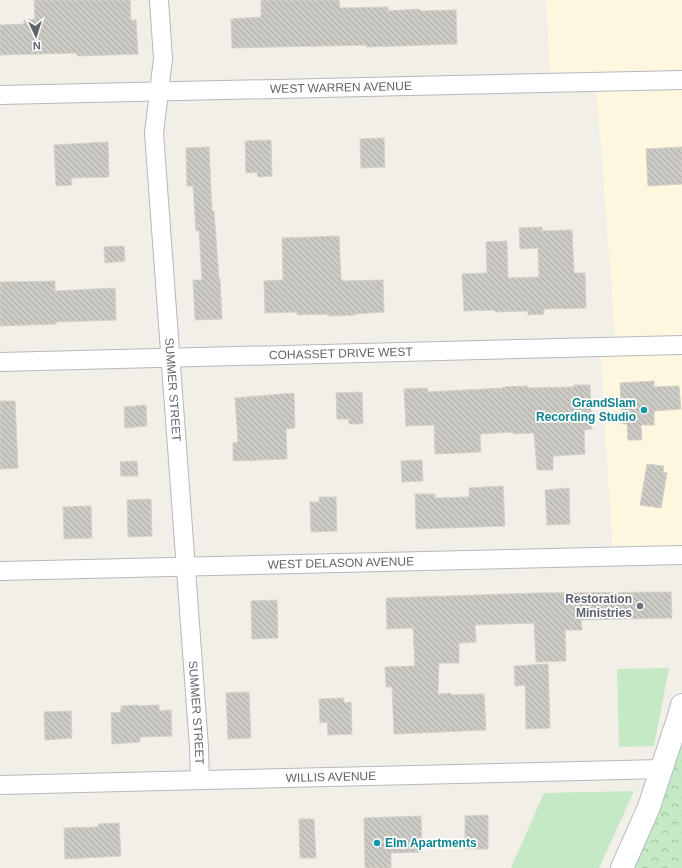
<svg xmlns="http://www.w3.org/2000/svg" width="682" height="868" font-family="Helvetica,sans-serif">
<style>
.commercial{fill:#fef7e0}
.grass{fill:#c5e8c5}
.park{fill:url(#park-crowns)}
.building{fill:url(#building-back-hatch);stroke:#d6d1c6}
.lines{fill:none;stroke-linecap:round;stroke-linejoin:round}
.minor-casing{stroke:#b5b8bc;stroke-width:20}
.secondary-casing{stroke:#b6babf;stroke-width:24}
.minor{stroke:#fff;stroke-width:18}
.secondary{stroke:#fff;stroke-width:22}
.culture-dot{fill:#0f9aa8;stroke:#fff;stroke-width:1.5}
.worship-dot{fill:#6b7280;stroke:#fff;stroke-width:1.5}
.labels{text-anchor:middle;stroke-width:3.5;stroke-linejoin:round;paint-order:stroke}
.street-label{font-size:12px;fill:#5f6368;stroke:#fff}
.culture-label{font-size:12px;font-weight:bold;fill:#0d838f;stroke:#fff;text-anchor:end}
.worship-label{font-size:12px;font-weight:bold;fill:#5b616d;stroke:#fff;text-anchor:end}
</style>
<defs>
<pattern id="park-crowns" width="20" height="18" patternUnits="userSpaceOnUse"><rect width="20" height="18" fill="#c5e8c5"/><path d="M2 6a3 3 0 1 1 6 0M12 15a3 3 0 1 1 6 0" fill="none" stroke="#a3c0a4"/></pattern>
<pattern id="building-back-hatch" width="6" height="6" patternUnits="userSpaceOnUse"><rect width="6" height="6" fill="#cccac5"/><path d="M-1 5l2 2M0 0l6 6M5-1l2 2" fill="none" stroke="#a9a8a4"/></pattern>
</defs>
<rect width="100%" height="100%" fill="#f1efe8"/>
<polygon class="commercial" points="546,0 682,0 682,555 613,556 600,347 616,346 596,83 551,83"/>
<g class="grass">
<polygon points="669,668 654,746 619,747 617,669"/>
<polygon points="634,791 599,868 511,868 544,793"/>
</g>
<polygon class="park" points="682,705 682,868 619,868"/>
<g class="building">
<polygon points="34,0 130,0 131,20 136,20 138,54 77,56 77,53 0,55 0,25 24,24 24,20 35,19"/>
<polygon points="261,0 339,0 340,8 388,7 388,11 419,9 420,11 456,10 457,44 366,47 366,45 232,48 231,19 261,17"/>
<polygon points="384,138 385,167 361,168 360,139"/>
<polygon points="271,140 272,176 258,177 257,172 246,173 245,141"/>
<polygon points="108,142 109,177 71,178 72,185 56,186 54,145"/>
<polygon points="209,147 212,211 214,211 219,279 220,279 222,319 195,320 193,280 202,280 199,231 196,231 193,186 187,186 186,148"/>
<polygon points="682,147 682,184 648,186 646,149"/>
<polygon points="542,227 542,231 572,230 574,273 585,273 586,308 544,309 544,314 528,315 528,311 495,312 495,310 464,311 462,274 487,273 486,242 507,241 508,278 539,277 538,248 520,249 519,228"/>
<polygon points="339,236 341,280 343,280 343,281 383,280 384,312 355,314 355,315 328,316 328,314 297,315 297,312 265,313 264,281 283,280 282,238"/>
<polygon points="124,246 125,261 105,263 104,247"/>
<polygon points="55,281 55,291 115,288 116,320 56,322 56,324 0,326 0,282"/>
<polygon points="654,381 654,387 679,386 681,409 654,411 654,425 641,425 642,440 628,440 627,424 622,424 620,383"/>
<polygon points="574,385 590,385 592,429 584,430 585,454 553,456 553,470 537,470 534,433 513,434 513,432 480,434 481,452 435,454 434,425 406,426 404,389 427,388 428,392 503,388 503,387 528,386 528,388 574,387"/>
<polygon points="362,392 363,424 349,424 349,419 337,419 336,393"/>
<polygon points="294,393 295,428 286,429 287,459 233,461 233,443 238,442 235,398"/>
<polygon points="0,401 15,401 18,468 0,469"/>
<polygon points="146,405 147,426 125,428 124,407"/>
<polygon points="422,460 423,481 402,482 401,461"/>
<polygon points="137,461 138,476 121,476 120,462"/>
<polygon points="647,464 664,466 663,472 667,473 661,508 640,505"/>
<polygon points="503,486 505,526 416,529 415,494 435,494 435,498 469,497 469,488"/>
<polygon points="569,488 570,524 547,525 545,490"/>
<polygon points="319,497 336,497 337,531 311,532 310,502 319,502"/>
<polygon points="151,499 152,536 128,537 127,500"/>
<polygon points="91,506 92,538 64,539 63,507"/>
<polygon points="671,592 672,618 581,620 582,630 565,630 566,661 536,662 534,623 475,625 476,642 459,643 459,663 439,663 438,694 451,693 451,695 484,694 486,730 394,734 392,687 386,687 385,667 415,666 413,628 387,629 386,598 537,593"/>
<polygon points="277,600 278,638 252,639 251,601"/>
<polygon points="548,664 550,728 526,729 525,685 515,686 514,666"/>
<polygon points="249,692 251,738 228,739 226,693"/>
<polygon points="344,698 344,703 351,702 352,734 328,735 327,722 320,723 319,699"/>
<polygon points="138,705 138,706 159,705 159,711 171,710 172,736 140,737 140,742 112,744 111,713 121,712 121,706"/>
<polygon points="71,711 72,738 45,740 44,712"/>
<polygon points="488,815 488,849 465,849 465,816"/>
<polygon points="421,816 422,852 391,853 391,868 365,868 364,818"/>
<polygon points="299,819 314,819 316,858 300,858"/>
<polygon points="119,823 121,856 65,859 64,828 99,827 98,824"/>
</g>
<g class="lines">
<g class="minor-casing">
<g id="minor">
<path id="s1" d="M159,0L163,59L154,133L199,747L200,780"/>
<path id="s2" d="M0,95L682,80"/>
<path id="s3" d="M0,362L682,345"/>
<path id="s4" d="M0,571L682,555"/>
<path id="s5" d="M0,785L662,769"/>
</g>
</g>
<g class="secondary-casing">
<polyline id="secondary" points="622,868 649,807 680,713 682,705"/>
</g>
<use href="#minor" class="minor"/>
<use href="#secondary" class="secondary"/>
</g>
<g class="culture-dot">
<circle cx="644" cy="410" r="4"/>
<circle cx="377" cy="843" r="4"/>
</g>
<circle class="worship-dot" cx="640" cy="606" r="4"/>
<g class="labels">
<g class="street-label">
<text dy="4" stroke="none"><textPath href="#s2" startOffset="341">WEST WARREN AVENUE</textPath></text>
<text dy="4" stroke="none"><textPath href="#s3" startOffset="341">COHASSET DRIVE WEST</textPath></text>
<text dy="4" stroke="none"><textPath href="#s1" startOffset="391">SUMMER STREET</textPath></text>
<text dy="4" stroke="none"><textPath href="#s4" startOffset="341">WEST DELASON AVENUE</textPath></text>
<text dy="4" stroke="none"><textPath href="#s1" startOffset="715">SUMMER STREET</textPath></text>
<text dy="4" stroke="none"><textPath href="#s5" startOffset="331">WILLIS AVENUE</textPath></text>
</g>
<g class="culture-label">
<text x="636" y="407">GrandSlam<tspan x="636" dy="14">Recording Studio</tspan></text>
<text x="385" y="847" text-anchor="start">Elm Apartments</text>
</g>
<g class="worship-label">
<text x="632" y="603">Restoration<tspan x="632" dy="14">Ministries</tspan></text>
</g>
</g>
<g transform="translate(36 36) rotate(176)" stroke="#ffffff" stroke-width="3" paint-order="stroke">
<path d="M0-3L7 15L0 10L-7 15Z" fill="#5f6368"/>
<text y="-6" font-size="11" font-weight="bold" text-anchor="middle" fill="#5f6368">N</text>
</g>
</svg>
